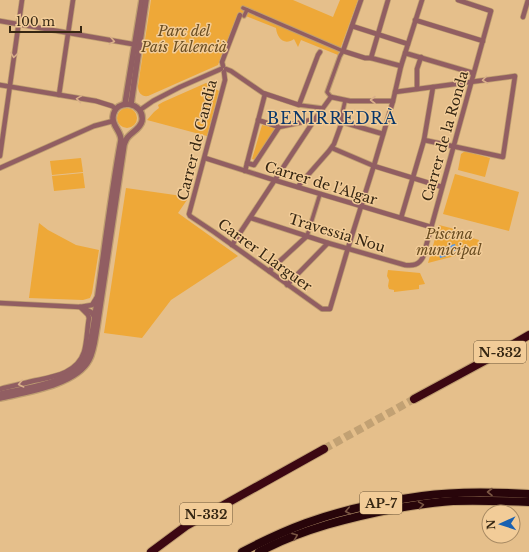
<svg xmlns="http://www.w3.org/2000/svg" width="529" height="552" font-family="'Libre Baskerville',serif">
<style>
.green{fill:#eea838}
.water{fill:#4e96ed}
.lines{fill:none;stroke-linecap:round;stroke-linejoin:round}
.trunk-tunnel{stroke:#c2a173;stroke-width:8;stroke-dasharray:8 4;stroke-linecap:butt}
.pedestrian-casing{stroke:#be9e71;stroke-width:5.5}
.minor-casing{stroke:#be9e71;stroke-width:6}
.tertiary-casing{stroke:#be9e71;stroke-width:8}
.trunk-casing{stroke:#be9e71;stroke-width:10}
.motorway-casing{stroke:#be9e71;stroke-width:10}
.pedestrian{stroke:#915e62;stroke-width:3.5}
.minor{stroke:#915e62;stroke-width:4.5}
.tertiary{stroke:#915e62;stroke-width:5.5}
.trunk{stroke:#3c0712;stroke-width:8}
.motorway{stroke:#28050a;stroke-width:8}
.oneway{stroke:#dab08a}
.oneway2{stroke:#795543}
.labels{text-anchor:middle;stroke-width:3;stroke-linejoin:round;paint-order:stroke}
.shield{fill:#f2cc98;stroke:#6e583b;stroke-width:1}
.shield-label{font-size:13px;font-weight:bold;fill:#362713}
.park-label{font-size:14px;font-style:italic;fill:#6a4d21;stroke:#f2cc98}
.street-label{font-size:14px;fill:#362713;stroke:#f2cc98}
.quarter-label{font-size:16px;letter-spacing:1px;fill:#09376a;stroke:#f2cc98}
</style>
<rect width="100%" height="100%" fill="#e5bf8b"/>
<g class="green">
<path d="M151,0H293L333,17L340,0H358L338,55L301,40L298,47L294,39C284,46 277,38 276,28L238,13L218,65L148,96C142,97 138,93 138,86Z"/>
<polygon points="206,83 219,91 207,136 147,120 154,112 159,108 158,105 163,102"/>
<circle cx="127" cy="118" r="10"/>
<polygon points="262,125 275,128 255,160 252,159"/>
<polygon points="465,151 490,158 485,177 458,170 461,154"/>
<polygon points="81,158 83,172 52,175 50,161"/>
<polygon points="83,173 85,188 54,191 52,176"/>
<polygon points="455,174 519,192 509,231 443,214"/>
<polygon points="126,188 189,197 178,213 238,256 171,300 142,338 104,333"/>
<polygon points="39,223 48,230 76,245 99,250 92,293 90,298 83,300 29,298"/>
<polygon points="439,225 470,233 469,237 479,240 478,250 428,263"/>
<polygon points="388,270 420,273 425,284 419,285 419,289 394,292 394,290 389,289 388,286 389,280 387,276"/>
</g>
<polygon class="water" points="455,244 457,253 440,258 438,249"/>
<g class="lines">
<polyline class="trunk-tunnel" points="324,449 414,399"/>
<g class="pedestrian-casing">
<g id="pedestrian">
<polyline points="243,8 343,51 340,56 327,92 331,97"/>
<polyline points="244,16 247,10"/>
<polyline points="299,105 322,108"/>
<polyline points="342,122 341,119 345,101"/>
<polyline points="307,236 320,194"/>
</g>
</g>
<g class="minor-casing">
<g id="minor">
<polyline points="361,0 343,51 365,58 371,58 401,66"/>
<polyline points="523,17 528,0"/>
<polyline points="415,20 483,41"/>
<polyline points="0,21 138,45"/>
<polyline points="352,26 408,44"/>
<polyline points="405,53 473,73"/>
<polyline points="371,58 388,0"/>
<polyline points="223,66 222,62 240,15"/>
<polyline points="226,69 231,71 263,93 299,105 318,55 320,52"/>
<polyline points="224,72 225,80 189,214 190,216 214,232 322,309 330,309 348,248 375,162 393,101 401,66 422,0"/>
<polyline points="0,85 96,101 112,106 116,109"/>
<polyline points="417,89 417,69 421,57"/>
<polyline points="395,92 515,76 503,157 424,140"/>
<polyline points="59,95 73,0"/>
<polyline points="140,110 153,101 180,87 221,69"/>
<polyline points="279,127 298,123 315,119"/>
<polyline points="332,148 374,166 442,187"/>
<polyline points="0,156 22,0"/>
<polyline points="205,158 274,180 431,227"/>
<polyline points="247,163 254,165 279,127 258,120"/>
<polyline points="0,168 94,126 113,121"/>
<polyline points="245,171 265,94"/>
<polyline points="298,187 300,184 329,151 334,144 342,122 383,134"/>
<path d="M251,218L328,243L405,265C413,266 419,265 423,257L491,11L458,0"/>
<polyline points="401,218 424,140 433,87"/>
<polyline points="232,245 315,119 331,97 350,101 393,101"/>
<polyline points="269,271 307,236"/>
<polyline points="287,285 328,243"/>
<polyline points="0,303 80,307 92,305 97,297"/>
<polyline points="83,308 91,312 95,318"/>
<path d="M0,389C11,386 22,384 33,381C52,377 77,374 84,352C87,342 87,329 89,318L88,315L80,307"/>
</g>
</g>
<g class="tertiary-casing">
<g id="tertiary">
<polyline points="125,104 142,0"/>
<polyline points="131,104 146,0"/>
<path d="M0,394C22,389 60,384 77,369C83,364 87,355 89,348C94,328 96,308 99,288C106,238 112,189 121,140C121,131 112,126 113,117C115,97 145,102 142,121C140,129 133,131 128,137C126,139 125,142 124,145L97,327C95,338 94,351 89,360C76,385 26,392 0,398"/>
</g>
</g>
<g class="trunk-casing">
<g id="trunk">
<polyline points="414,399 486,360 529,335"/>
<polyline points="151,552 186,526 324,449"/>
</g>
</g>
<g class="motorway-casing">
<g id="motorway">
<path d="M242,552C263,541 284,531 306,523C342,510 385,501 422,496C457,491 494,492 529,494"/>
<path d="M259,552C302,529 351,517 398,508C416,505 435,502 453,501C478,500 504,501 529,502"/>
</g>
</g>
<use href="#pedestrian" class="pedestrian"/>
<use href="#minor" class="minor"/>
<use href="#tertiary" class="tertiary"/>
<use href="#trunk" class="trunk"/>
<use href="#motorway" class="motorway"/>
</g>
<defs><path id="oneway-chevron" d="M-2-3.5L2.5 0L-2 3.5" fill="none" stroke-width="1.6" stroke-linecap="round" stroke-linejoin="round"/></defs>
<g class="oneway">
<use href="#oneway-chevron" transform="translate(112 41) rotate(11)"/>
<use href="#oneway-chevron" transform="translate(14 55) rotate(98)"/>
<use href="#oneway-chevron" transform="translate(485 80) rotate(173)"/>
<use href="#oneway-chevron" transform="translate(79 99) rotate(-171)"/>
<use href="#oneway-chevron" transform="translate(373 100) rotate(180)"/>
<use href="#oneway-chevron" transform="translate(21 384) rotate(167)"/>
</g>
<g class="oneway2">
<use href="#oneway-chevron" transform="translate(490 492) rotate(-180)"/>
<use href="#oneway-chevron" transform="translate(421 505) rotate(-9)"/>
<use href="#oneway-chevron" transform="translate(348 511) rotate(167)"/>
<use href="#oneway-chevron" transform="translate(295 536) rotate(-21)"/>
</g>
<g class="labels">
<g class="shield">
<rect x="474" y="341" width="52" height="22" rx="3"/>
<rect x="360" y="492" width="42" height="22" rx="3"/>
<rect x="180" y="503" width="52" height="22" rx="3"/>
</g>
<g class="shield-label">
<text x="500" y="357">N-332</text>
<text x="381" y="508">AP-7</text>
<text x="206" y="519">N-332</text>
</g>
<g class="park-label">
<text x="184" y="36">Parc del<tspan x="184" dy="16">País Valencià</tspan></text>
<text x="449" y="239">Piscina<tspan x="449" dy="16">municipal</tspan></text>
</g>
<g class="street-label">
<text transform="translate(445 136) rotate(-74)" y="5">Carrer de la Ronda</text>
<text transform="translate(197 140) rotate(-76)" y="5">Carrer de Gandia</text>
<text transform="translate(321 183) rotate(17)" y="5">Carrer de l'Algar</text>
<text transform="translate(337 233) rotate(17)" y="5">Travessia Nou</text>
<text transform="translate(265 255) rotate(36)" y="5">Carrer Llarguer</text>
</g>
<g class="quarter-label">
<text x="332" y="124">BENIRREDRÀ</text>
</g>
</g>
<g transform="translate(501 524) rotate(267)"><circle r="19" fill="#f2cc98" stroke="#a78a63"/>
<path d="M0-3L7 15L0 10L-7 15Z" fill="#1961b1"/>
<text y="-6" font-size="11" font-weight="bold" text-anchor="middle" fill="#362713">N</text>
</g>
<path d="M10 26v6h71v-6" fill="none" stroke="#362713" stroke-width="2"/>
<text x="16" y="26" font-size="12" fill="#362713" stroke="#f2cc98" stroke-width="3" paint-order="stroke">100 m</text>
</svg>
